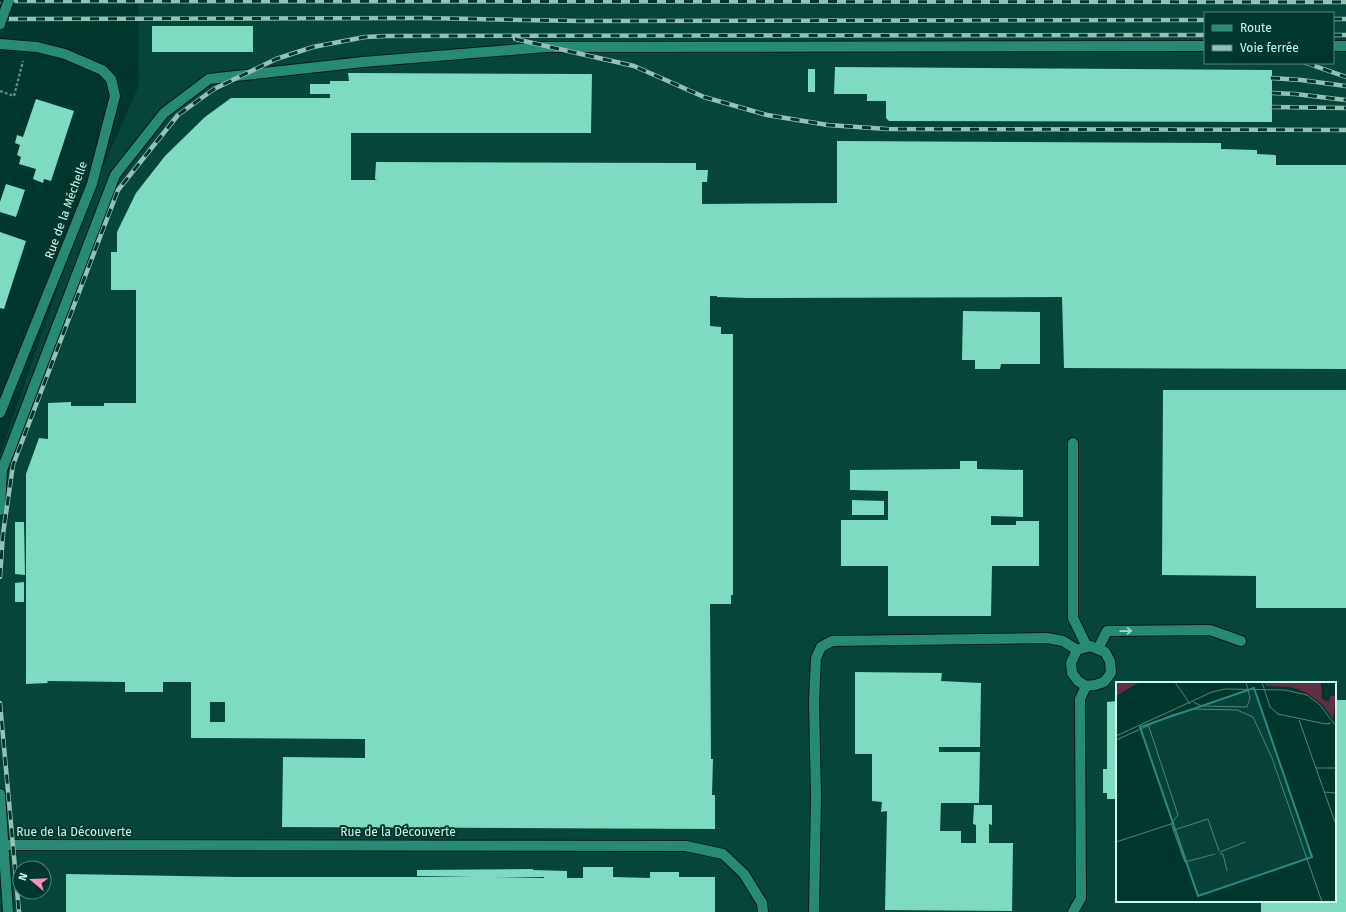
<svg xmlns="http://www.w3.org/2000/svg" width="1346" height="912" font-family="'Fira Sans',sans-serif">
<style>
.built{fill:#06463a;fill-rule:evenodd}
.building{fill:#7edac1;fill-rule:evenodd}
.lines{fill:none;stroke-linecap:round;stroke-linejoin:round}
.service-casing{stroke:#001b15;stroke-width:12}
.minor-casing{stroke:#001b15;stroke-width:12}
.path{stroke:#57897d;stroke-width:2.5;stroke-dasharray:3 2;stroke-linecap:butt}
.service{stroke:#278a74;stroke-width:10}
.minor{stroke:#278a74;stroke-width:10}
.rail-casing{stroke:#93c2b5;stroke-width:4.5}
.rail{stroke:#00372c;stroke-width:3;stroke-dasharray:9;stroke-linecap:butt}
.secondary-bridge-casing{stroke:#001b15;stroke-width:12;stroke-linecap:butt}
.secondary-bridge{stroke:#278a74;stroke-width:10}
.oneway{stroke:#a3dccc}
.labels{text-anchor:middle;stroke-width:4;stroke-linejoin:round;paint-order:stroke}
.street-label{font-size:12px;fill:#ccf7ea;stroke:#00372c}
.inset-road{fill:none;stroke:#528478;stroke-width:1}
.view{fill:#2b8981;fill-opacity:0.15;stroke:#2b8981;stroke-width:2}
.inset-edge{fill:none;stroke:#ccf7ea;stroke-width:2}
</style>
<rect width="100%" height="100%" fill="#00372c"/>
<path class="built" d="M138,0H1346V912H0V455L85,209L139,85ZM1205,13H1333V63H1205ZM1117,683H1335V901H1117ZM20,868H44V892H20Z"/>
<g class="building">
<rect x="152" y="26" width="101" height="26"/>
<polygon points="835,67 1272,70 1272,122 889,121 886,118 886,101 867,101 867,94 834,94"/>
<rect x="808" y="69" width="7" height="23"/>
<path d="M348,73L592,74L591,133H351V180H377L375,179L376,162L696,163V170H708L707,182H702V204L837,203V141L1221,143V149L1257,150V154L1275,155L1276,156V165H1346V369L1064,368L1062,297L748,298L717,297V296H710V326L721,327V334H733V595H731V604H710L711,759H713L712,795H715V829L282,827L283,757L365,758V739L191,738V682H163V692H125V682L47,681L48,683L26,684V474L39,438L48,439V403L71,402V406H104V403H136V290H111V252H117V232L136,193L165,156L205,117L231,98H330V94H310V84H330V81H349ZM210,702H225V722H210Z"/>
<polygon points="36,99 74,111 51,181 44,179 43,183 33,179 36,169 19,164 21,157 17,155 20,145 15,143 17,135 23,137"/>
<polygon points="6,184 25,190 16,217 0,212 0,202"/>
<polygon points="0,232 26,241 4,309 0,308"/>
<polygon points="963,311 1040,312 1040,364 1001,364 1000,369 975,369 975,360 962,360"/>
<polygon points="1163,390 1346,390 1346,608 1256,608 1256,576 1162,575"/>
<polygon points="960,461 977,461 977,469 1023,470 1023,517 991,516 991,525 1016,525 1016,521 1039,521 1039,566 992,566 991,616 888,616 888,566 841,566 841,520 888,520 888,491 850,490 850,470 960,469"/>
<polygon points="852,500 884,501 884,515 852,515"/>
<polygon points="15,522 24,522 25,575 15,574"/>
<polygon points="24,582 24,602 15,602 15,583"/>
<polygon points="855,672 942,673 941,681 981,683 980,747 939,747 939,752 980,752 979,803 941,803 940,831 961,831 961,843 976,843 976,825 973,824 974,805 992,805 992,825 989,824 989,843 1013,843 1012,911 885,910 887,811 881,812 882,802 872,801 872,754 855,754"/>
<polygon points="1335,700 1346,700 1346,912 1261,912 1261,901 1335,901"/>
<polygon points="1117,701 1117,799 1107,799 1107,793 1103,793 1103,769 1107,769 1107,702"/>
<path d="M583,867H613V877L650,878V872H679V877H715V912H66V874L236,877H473L417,876V870L533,869V870L567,871V878H583ZM494,877H544V878Z"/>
</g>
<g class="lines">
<g class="service-casing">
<g id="service">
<polyline points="1333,46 1346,46"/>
<polyline points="1073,443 1073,618 1087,647"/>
<polyline points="0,510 2,470 115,175 164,113 209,79 363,62 546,47 1205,46"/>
<polygon points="1090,646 1105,652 1110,661 1111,673 1104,682 1095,685 1086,686 1078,681 1072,673 1071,663 1077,650"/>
<polyline points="1098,649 1107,631 1210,630 1241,641"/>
<polyline points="0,794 8,912"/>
<polyline points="0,845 686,846 723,854 744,874 762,903 763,912"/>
<polyline points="814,912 816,797 814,702 816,658 821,647 832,641 1047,638 1063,641 1077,650"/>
<polyline points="1073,912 1081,898 1080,699 1086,686"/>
</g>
</g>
<g class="minor-casing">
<polyline id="minor" points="0,44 37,47 65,54 102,70 111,79 115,96 92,184 0,413"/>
</g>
<polyline class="path" points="0,91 14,96 23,61"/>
<use href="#service" class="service"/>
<use href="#minor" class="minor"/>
<g class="rail-casing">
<g id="rail">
<polyline points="0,1 1346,2"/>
<polyline points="0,19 424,18 579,21 1205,20"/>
<polyline points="1333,19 1346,19"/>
<polyline points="1333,35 1346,35"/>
<polyline points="515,39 634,66 704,97 767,115 828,125 887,129 1346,130"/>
<polyline points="1306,63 1346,77"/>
<polyline points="1271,78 1301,80 1346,86"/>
<polyline points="1272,93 1295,94 1346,100"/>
<polyline points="1272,107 1346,108"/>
<polyline points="0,577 3,534 13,465 118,190 178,115 214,89 276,59 313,47 365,37 385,36 1205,35"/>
<polyline points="0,703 19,912"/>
</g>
</g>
<use href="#rail" class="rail"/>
<g class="secondary-bridge-casing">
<polyline id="secondary-bridge" points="0,24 9,0"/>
</g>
<use href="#secondary-bridge" class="secondary-bridge"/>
</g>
<defs><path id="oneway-shaft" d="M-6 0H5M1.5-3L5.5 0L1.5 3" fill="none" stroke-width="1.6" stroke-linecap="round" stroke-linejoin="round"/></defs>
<use class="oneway" href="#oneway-shaft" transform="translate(1126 631) rotate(-1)"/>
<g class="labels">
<g class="street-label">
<text transform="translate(66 210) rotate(-70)" y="4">Rue de la Méchelle</text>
<text x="74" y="836">Rue de la Découverte</text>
<text x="398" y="836">Rue de la Découverte</text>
</g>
</g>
<g transform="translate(1116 682)">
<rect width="220" height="220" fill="#00372c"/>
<path d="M0,0H24L0,14ZM148,0H205L206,17L213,20L214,14H220L217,37L207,23L191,11L175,5L150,4Z" fill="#602e43"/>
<path class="inset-road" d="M59,0L74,22M146,0L154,25L162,32L210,42L215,41M77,20L86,24L131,25L134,16L130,0M183,38L220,143M0,54L96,10L109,7L169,8L191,13L204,23L220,44M0,58L56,33L79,27L121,28L137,35L156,76L206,220M200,86H220M208,110L220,111M55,142L58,148L92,137L103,169M57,147L69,180L99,172M0,160L55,142L62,133L32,42M104,170L129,160M104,172H107L111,189"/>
<path class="view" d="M138,6L196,175L82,214L24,45Z"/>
<rect width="220" height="220" class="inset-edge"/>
</g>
<rect x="1204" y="12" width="130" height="52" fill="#00372c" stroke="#528478"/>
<rect x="1212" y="25" width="20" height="6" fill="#278a74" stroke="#528478"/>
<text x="1240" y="32" font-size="12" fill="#ccf7ea">Route</text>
<rect x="1212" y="45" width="20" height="6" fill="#93c2b5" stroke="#528478"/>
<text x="1240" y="52" font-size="12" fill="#ccf7ea">Voie ferrée</text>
<g transform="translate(32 880) rotate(289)"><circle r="19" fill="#00372c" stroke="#528478"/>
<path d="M0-3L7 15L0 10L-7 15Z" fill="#fe8ebd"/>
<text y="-6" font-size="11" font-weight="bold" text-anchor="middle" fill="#ccf7ea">N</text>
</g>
</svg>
